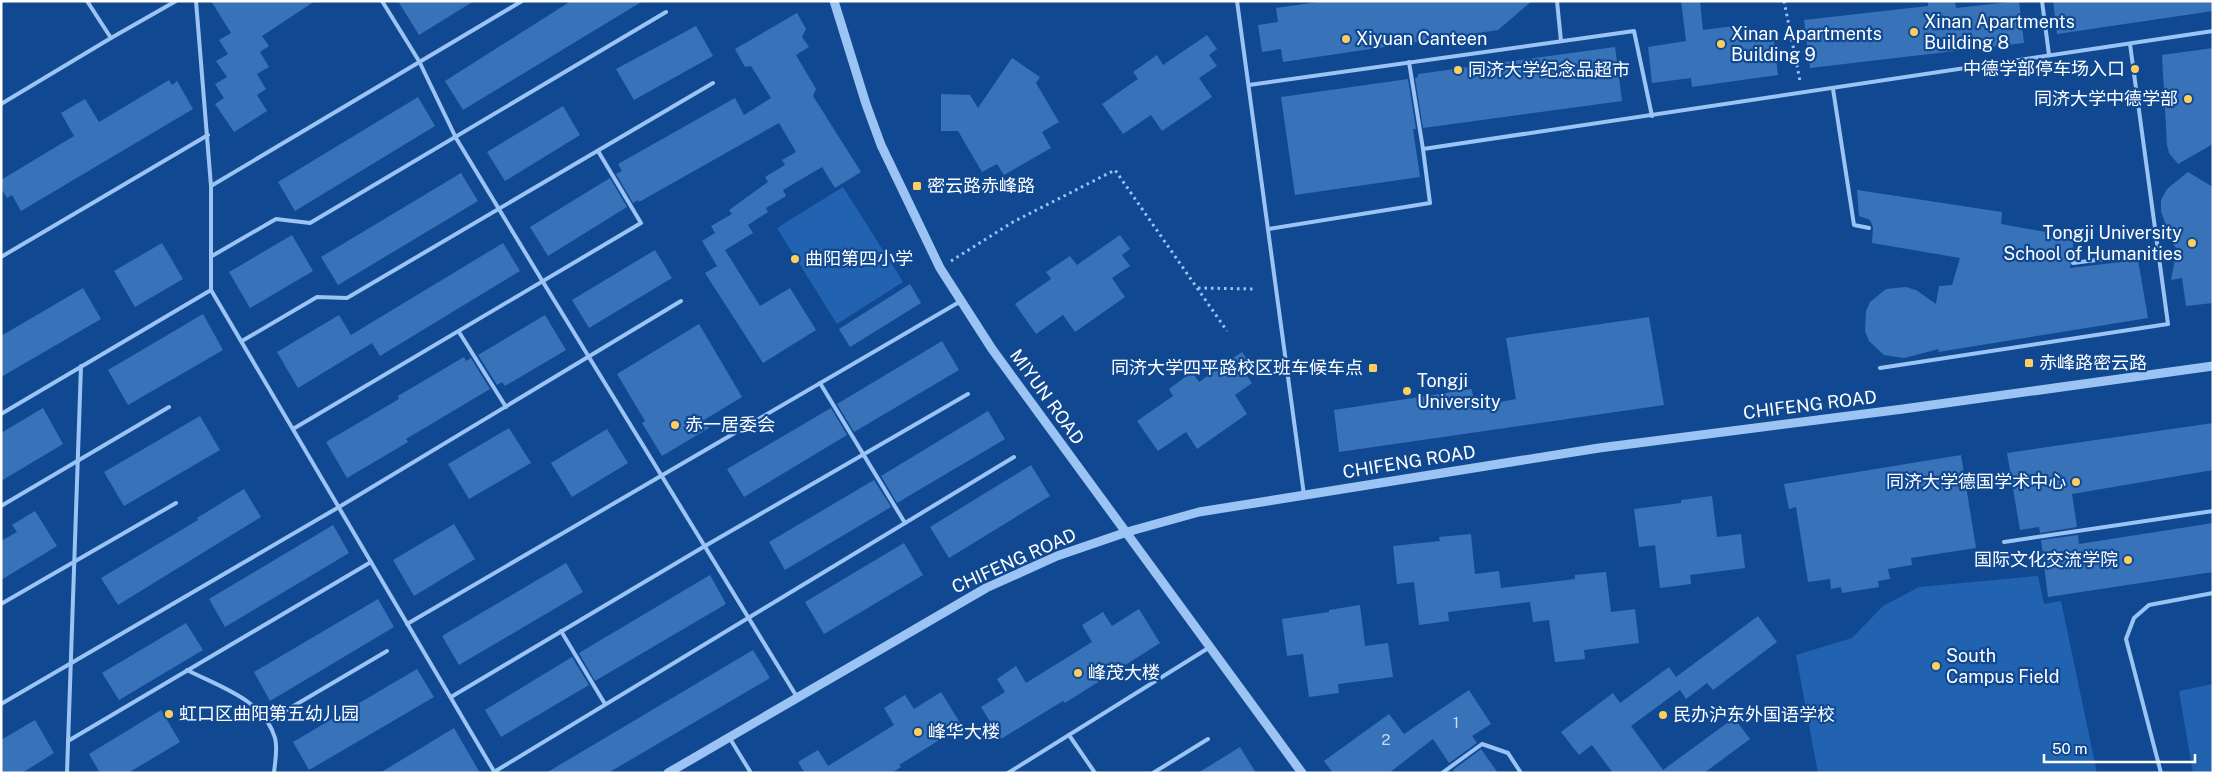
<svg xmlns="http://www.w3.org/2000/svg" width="2214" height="774" font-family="'Public Sans','Noto Sans SC',sans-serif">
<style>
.green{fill:#2163b1}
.building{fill:#3873ba}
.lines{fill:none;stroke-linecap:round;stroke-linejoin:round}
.path{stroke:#9bc3f3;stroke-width:3;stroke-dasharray:2.5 4;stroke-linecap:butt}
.service{stroke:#9bc3f3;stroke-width:4}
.tertiary{stroke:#9bc3f3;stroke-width:9}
.poi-dot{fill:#ffcf5d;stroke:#104991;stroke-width:2}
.labels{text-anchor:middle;stroke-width:4.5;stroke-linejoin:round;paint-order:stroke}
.number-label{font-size:15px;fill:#cddcee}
.poi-label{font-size:18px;fill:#fff;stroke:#104991;text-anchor:start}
.street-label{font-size:18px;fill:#fff;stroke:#104991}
</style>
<rect width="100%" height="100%" fill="#104991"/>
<g class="green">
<polygon points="843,187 903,282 837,324 777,228"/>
<polygon points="2038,576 2044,604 2061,601 2097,773 1818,773 1796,655 1852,638 1883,606 1919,587"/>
<polygon points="2213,684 2213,773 2193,773 2179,691"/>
</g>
<g class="building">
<polygon points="211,1 315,1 262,36 269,46 260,52 269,67 257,74 266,89 257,95 267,111 234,132 215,104 224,98 215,84 227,77 216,61 228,54 219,40 231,33"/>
<polygon points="398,1 474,1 419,35"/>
<polygon points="571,1 643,1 463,110 445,81"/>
<polygon points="1325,1 1532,1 1498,30 1283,62 1281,49 1262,52 1258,25 1278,22 1276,8"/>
<polygon points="1681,1 1700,1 1703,30 1734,26 1736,40 1773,34 1778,75 1692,87 1691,78 1652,83 1648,47 1686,41"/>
<polygon points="1928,1 1955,1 1956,8 2019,1 2024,43 1810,68 1804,20 1928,6"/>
<polygon points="2053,1 2213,1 2213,11 2057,34"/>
<polygon points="797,13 806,29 802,37 809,47 796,55 816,89 813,96 861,172 835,188 822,167 783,190 786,196 766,208 768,212 748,225 753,233 725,250 760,306 790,288 816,330 763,363 705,273 717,266 702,241 715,233 711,226 732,214 729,210 768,182 765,177 785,165 782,160 796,152 779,123 639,202 638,200 633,203 616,174 622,171 618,164 735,98 744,115 771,98 751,66 745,67 735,49"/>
<polygon points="696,26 713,56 634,100 616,69"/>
<polygon points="1207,35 1217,49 1209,55 1217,66 1199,78 1212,97 1162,131 1151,115 1123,134 1102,104 1138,79 1133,72 1157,55 1163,65"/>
<polygon points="1615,47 1622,101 1423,128 1415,78 1418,77 1418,74"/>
<polygon points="2213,48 2213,144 2178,164 2169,153 2167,145 2162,55"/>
<polygon points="1012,58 1040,77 1036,83 1059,122 1042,132 1051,148 1004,175 997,164 982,172 958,131 941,131 941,94 970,95 978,108"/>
<polygon points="1408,79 1416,129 1413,129 1420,177 1295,195 1281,97"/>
<polygon points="169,80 172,85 177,81 193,109 21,211 12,195 7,198 1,188 1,180 74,136 61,113 85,99 99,122"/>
<polygon points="418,97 435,126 295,211 278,182"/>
<polygon points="563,106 580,135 505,181 487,152"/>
<polygon points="2188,172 2213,187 2213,303 2186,306 2182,278 2171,280 2177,249 2172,243 2161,211 2161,200 2167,189"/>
<polygon points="461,173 478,201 338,285 321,257"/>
<polygon points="610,178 627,207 548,256 530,227"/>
<polygon points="1857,190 2002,212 2001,224 2074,237 2070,268 2138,260 2148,318 1938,352 1939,349 1904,358 1884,355 1869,341 1865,331 1866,311 1870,302 1886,289 1906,287 1916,290 1936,304 1939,286 1952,285 1960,258 1872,243 1873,227 1870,220 1859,216"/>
<polygon points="292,235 313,271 250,308 229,272"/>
<polygon points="1120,235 1130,249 1122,255 1130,266 1112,278 1125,297 1075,332 1063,315 1036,334 1015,304 1051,279 1046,272 1070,256 1077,265"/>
<polygon points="162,243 183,279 135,307 114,271"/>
<polygon points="503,243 520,271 380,356 372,343 298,388 277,352 339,315 351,335"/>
<polygon points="655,250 672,278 589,328 572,300"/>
<polygon points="910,284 921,303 850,347 839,329"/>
<polygon points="83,288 101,319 1,377 1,336"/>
<polygon points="203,314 223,350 128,405 108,370"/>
<polygon points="545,315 566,350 505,386 502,382 497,385 478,355"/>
<polygon points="1649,317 1664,405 1339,452 1334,410 1472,389 1474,407 1516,399 1506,338"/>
<polygon points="699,324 742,397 704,420 709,428 662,456 642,423 645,421 617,374"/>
<polygon points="942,341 959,370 854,432 837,404"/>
<polygon points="1242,352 1252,366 1244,372 1252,383 1235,395 1247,414 1197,449 1186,432 1158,451 1137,421 1173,396 1169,389 1192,372 1199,382"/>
<polygon points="464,357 466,361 471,358 490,389 406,439 408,442 347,478 326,442 399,399 398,396"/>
<polygon points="43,408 63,444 1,481 1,433"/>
<polygon points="831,408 847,435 744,497 727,469"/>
<polygon points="988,411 1005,439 897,503 881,476"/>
<polygon points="200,416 220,450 124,506 104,472"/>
<polygon points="2213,423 2213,470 2072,494 2077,527 2040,533 2039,527 2020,530 2007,453"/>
<polygon points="509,428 531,463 469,499 448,464"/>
<polygon points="607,429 628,463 572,497 551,463"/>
<polygon points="1961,455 1976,548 1911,558 1912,565 1888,569 1890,579 1878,581 1879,587 1842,593 1841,587 1831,589 1830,579 1808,582 1796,507 1789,509 1784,484"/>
<polygon points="1031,465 1050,496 949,558 930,527"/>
<polygon points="874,480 891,507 785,570 769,542"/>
<polygon points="244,489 261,517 118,605 101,578 198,520 197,518"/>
<polygon points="1712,496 1717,537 1741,534 1745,568 1690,575 1691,584 1660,588 1655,545 1639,547 1634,509 1681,503 1681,500"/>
<polygon points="35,511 57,546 1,580 1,541 17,532 12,525"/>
<polygon points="2213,523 2213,572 2048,597 2041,540 2078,535 2079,544"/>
<polygon points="454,524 475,559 414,596 393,560"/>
<polygon points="333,525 349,553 225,627 209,599"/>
<polygon points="1471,534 1475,574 1499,571 1501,588 1575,579 1575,575 1606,572 1611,612 1635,609 1639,643 1584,650 1585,659 1555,662 1549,620 1533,622 1530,602 1448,612 1449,621 1419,625 1414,582 1397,584 1393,546 1440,541 1439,537"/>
<polygon points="904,543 923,575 824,634 805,602"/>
<polygon points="566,563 583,592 459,665 442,636"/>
<polygon points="710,575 726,604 595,681 579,653"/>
<polygon points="378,599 394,627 270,701 254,672"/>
<polygon points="1360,605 1365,646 1388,643 1393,677 1338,684 1339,693 1309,697 1303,654 1287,656 1282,619 1329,612 1329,610"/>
<polygon points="1139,609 1160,643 1065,703 1063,701 1001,739 981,707 1005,692 997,679 1016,666 1026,683 1092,642 1082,625 1103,612 1112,626"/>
<polygon points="1758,616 1777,642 1713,690 1707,683 1686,699 1680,690 1631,726 1663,770 1734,718 1750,739 1704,773 1613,773 1592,745 1579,755 1561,732 1613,693 1620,703 1669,667 1676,677"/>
<polygon points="186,623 203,650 119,700 102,673"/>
<polygon points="753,650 770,678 608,773 546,773"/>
<polygon points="572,657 589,685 501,737 485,710"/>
<polygon points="417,669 434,697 309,770 293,742"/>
<polygon points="1469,690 1491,724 1472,736 1477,743 1449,763 1433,739 1389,773 1333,773 1324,761 1389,714 1404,734"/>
<polygon points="941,692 962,726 899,765 901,767 892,773 805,773 798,762 818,750 828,766 894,725 884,708 905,695 914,709"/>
<polygon points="161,710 180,742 128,773 100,773 89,754"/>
<polygon points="35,720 54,753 22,773 1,773 1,740"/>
<polygon points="454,728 480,773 380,773"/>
<polygon points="1240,747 1256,773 1198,773"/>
<polygon points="1481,749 1498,773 1455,773 1453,770"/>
</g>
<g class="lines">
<g class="path">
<polyline points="1784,1 1800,81"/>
<polyline points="951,261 1013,222 1115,170 1227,331"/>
<polyline points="1198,288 1254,289"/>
</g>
<g class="service">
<polyline points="196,1 211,186"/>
<polyline points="382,1 419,61 456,138 543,282 797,697"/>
<polyline points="1237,1 1304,495"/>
<polyline points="1557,1 1561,41"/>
<polyline points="2042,1 2049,55"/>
<polyline points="111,38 176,1"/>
<polyline points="1409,62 1423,149"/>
<polyline points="1249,85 1634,31 1652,116"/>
<polyline points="1833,89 1854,225 1869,228"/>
<polyline points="1,104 111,38 87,1"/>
<polyline points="1269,229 1430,203 1423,149 2213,31"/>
<polyline points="212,256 276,219 310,223 666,12"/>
<polyline points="1,257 208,135"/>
<polyline points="2073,263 2158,252"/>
<polyline points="211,290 211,186 522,1"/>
<polyline points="459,332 506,407"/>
<polyline points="242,341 317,297 347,298 713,83"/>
<polyline points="1880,368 2168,324 2130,44"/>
<polyline points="820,383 905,523"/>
<polyline points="1,414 211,290 495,773"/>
<polyline points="293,429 641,223 598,151"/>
<polyline points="1,506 169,407"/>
<polyline points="2004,542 2213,511"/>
<polyline points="1,604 176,503"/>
<polyline points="407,624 961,301"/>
<polyline points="561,631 605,704"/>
<path d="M187,670C220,687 264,700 275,738C278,748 275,762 274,773"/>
<polyline points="451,697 705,546 968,394"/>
<polyline points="1,704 339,507 681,301"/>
<polyline points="268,721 387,651"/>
<polyline points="1069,735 1095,773"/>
<polyline points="729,737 751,773"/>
<polyline points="68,741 371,562"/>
<polyline points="494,772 1014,457"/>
<polyline points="67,773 81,366"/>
<polyline points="1008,773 1210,647"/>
<polyline points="1153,773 1208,739"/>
<polyline points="1442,773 1482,744 1508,753 1521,773"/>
<polyline points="2161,773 2126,639 2134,618 2149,605 2213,593"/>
</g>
<g class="tertiary">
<polyline points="834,1 866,104 881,145 940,268 992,349 1302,773"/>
<polyline points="668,773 986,588 1057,556 1127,532 1199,512 1599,448 1903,409 2213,366"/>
</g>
</g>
<g class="poi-dot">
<circle cx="1914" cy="32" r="5"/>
<circle cx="1346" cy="39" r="5"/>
<circle cx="1721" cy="44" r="5"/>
<circle cx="2135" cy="69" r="5"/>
<circle cx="1458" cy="70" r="5"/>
<circle cx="2188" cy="99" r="5"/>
<rect x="912" y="181" width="10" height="10" rx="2.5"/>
<circle cx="2192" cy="243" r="5"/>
<circle cx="795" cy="259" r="5"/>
<rect x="2024" y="358" width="10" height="10" rx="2.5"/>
<rect x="1368" y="363" width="10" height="10" rx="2.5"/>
<circle cx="1407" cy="391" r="5"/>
<circle cx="675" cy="425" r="5"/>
<circle cx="2076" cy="482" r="5"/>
<circle cx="2128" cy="560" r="5"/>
<circle cx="1936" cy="666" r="5"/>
<circle cx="1078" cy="673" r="5"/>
<circle cx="169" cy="714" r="5"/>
<circle cx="1663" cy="715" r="5"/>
<circle cx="918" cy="732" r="5"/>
</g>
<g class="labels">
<g class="number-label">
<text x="1456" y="728">1</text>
<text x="1386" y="745">2</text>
</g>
<g class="poi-label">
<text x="1924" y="28">Xinan Apartments<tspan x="1924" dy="21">Building 8</tspan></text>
<text x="1731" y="40">Xinan Apartments<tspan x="1731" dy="21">Building 9</tspan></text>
<text x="1356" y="45">Xiyuan Canteen</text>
<text x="2125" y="75" text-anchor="end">中德学部停车场入口</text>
<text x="1468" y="76">同济大学纪念品超市</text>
<text x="2178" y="105" text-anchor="end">同济大学中德学部</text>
<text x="927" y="192">密云路赤峰路</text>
<text x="2182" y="239" text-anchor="end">Tongji University<tspan x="2182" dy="21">School of Humanities</tspan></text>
<text x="805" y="265">曲阳第四小学</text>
<text x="2039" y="369">赤峰路密云路</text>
<text x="1363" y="374" text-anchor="end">同济大学四平路校区班车候车点</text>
<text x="1417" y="387">Tongji<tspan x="1417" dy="21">University</tspan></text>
<text x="685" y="431">赤一居委会</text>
<text x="2066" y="488" text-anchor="end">同济大学德国学术中心</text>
<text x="2118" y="566" text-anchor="end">国际文化交流学院</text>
<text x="1946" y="662">South<tspan x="1946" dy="21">Campus Field</tspan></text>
<text x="1088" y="679">峰茂大楼</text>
<text x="179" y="720">虹口区曲阳第五幼儿园</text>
<text x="1673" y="721">民办沪东外国语学校</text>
<text x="928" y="738">峰华大楼</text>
</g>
<g class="street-label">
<text transform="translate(1047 397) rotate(54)" y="6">MIYUN ROAD</text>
<text transform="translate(1810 405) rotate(-7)" y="6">CHIFENG ROAD</text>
<text transform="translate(1409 462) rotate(-9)" y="6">CHIFENG ROAD</text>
<text transform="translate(1014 561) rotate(-24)" y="6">CHIFENG ROAD</text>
</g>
</g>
<rect width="2214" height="774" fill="none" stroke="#ffffff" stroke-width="5"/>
<path d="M2044 754v8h151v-8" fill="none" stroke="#ffffff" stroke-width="2.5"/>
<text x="2052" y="754" font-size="15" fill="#ffffff" stroke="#104991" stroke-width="4" paint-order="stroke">50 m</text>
</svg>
